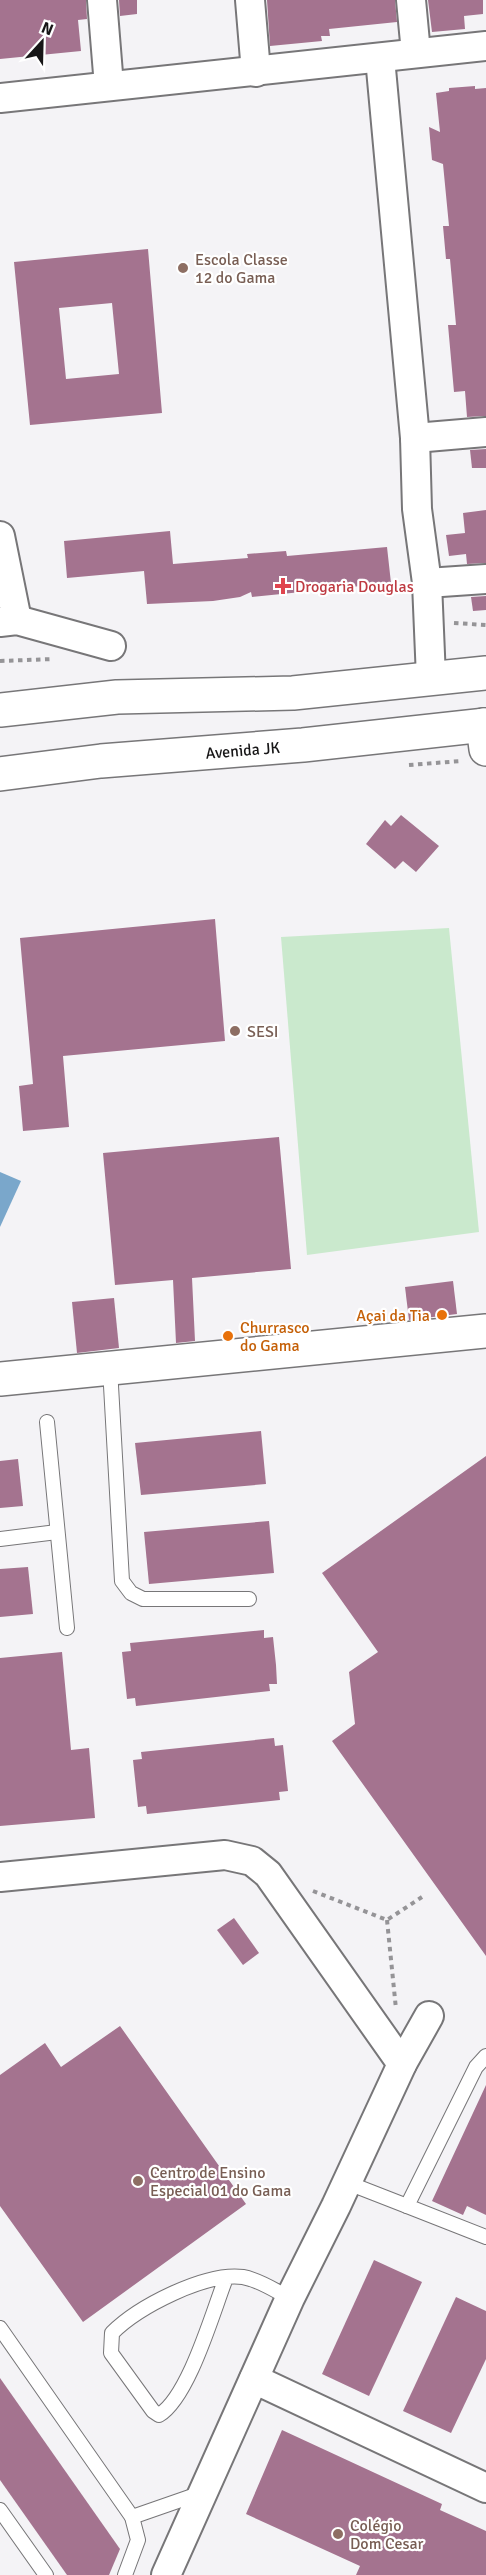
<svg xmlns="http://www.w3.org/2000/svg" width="486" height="2575" font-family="Signika,sans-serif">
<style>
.green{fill:#cae9cd}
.water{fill:#7aa7cb}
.building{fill:#a4738f;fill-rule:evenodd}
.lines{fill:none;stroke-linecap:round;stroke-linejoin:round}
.service-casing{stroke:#777678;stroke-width:16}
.minor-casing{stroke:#777678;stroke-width:32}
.tertiary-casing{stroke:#777678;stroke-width:36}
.secondary-casing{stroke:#777678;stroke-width:36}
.path{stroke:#959497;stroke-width:4;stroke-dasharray:4.5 4.5;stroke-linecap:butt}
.service{stroke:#fff;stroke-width:14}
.minor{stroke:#fff;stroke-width:28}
.tertiary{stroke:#fff;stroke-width:33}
.secondary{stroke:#fff;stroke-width:33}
.education-dot{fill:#8d6e63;stroke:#fff;stroke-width:2}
.health-dot{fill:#e0444e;stroke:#fff;stroke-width:2}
.food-dot{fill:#e8710a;stroke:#fff;stroke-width:2}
.labels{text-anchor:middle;stroke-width:4.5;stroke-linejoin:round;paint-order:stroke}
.education-label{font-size:16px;fill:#785e54;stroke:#fff;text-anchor:start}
.health-label{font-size:16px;fill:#be3a42;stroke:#fff;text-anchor:start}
.street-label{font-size:16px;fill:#171617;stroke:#fff}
.food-label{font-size:16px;fill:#c56008;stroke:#fff;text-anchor:end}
</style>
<rect width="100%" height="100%" fill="#f4f3f6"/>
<polygon class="green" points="449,928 479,1232 307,1255 281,937"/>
<polygon class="water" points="0,1172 21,1181 0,1227"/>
<g class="building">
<polygon points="0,0 86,0 87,19 78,20 81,51 0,59"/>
<polygon points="119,0 137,0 137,14 120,16"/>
<polygon points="267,0 395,0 397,22 329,29 330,36 321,36 322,41 270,46"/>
<polygon points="428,0 483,0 483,14 464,16 465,29 432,32"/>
<polygon points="475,86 475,89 486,88 486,416 467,417 465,391 454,392 448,325 456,325 450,259 446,259 443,226 449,226 443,164 432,160 429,127 440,132 436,93 449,91 449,88"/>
<path d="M148,249L162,413L30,425L14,262ZM112,303L119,374L66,379L59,308Z"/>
<polygon points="486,449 486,468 472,468 470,450"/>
<polygon points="486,510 486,563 467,564 466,554 449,556 446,535 465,533 463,513"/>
<polygon points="170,531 173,564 248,558 247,554 286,551 287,556 387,547 391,583 252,597 251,592 240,597 213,601 147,604 144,571 67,578 64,541"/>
<polygon points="486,596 486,610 473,611 471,597"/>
<polygon points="401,815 439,846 416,872 403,861 395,869 366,844 385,820 391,826"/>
<polygon points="215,919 225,1041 63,1056 69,1127 23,1131 19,1086 33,1084 20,938"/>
<polygon points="279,1137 291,1269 192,1278 195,1341 176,1343 173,1280 115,1285 103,1153"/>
<polygon points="453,1281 457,1314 409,1320 405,1287"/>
<polygon points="114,1298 119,1348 77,1353 72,1302"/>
<polygon points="261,1431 266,1484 141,1495 135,1443"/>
<polygon points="486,1456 486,1956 332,1741 355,1724 349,1672 378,1652 322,1573"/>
<polygon points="18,1459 23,1506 0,1508 0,1461"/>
<polygon points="269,1521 274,1573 149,1584 144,1532"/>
<polygon points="28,1567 33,1614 0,1617 0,1569"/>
<polygon points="264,1630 264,1638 273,1637 276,1665 277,1684 269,1684 270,1691 136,1706 135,1698 127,1699 122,1652 131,1651 130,1643"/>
<polygon points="62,1652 71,1750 89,1748 95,1818 0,1826 0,1658"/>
<polygon points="274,1738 275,1746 283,1745 288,1791 279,1792 280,1800 147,1814 146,1806 138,1807 133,1760 142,1759 141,1752"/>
<polygon points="234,1918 259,1953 243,1965 217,1930"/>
<polygon points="120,2026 246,2204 83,2322 0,2206 0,2075 45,2043 61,2067"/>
<polygon points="486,2085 486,2215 467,2206 463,2215 432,2201"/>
<polygon points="374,2260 422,2282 369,2396 322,2374"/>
<polygon points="456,2297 486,2311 486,2359 451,2433 403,2411"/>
<polygon points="0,2378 120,2549 109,2575 67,2575 0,2480"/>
<polygon points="282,2430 442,2504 440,2510 486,2531 486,2575 356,2575 360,2566 246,2514"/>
</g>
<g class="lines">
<g class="service-casing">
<g id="service">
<polyline points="110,1368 122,1581 131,1593 143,1599 249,1599"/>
<polyline points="47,1422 67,1628"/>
<polyline points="0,1539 57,1532"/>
<polyline points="486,2056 476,2067 407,2206 486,2237"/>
<polyline points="348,2183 407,2206"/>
<path d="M226,2278C213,2311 189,2397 159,2415L153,2411L111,2353L112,2333C138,2307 205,2272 243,2277C260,2280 275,2291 290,2298"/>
<polyline points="0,2328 132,2517 138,2540 125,2575"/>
<polyline points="0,2510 46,2575"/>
<polyline points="132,2517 201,2493"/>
</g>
</g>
<g class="minor-casing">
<g id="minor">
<polyline points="102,0 109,86"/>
<polyline points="250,0 256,72"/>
<polyline points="411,0 416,53"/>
<polyline points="380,58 415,438 417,509 427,583 431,678"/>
<polyline points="0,98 486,46"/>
<polyline points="415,438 486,432"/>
<polyline points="0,536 17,620"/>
<polyline points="427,583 486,579"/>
<polyline points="0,622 17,620 111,646"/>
<polyline points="0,1877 225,1855 252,1861 268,1874 402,2064 336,2206 290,2298 166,2575"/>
<polyline points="402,2064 429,2016"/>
<polyline points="254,2379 486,2488"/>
</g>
</g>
<g class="tertiary-casing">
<g id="tertiary">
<polyline points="483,725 486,749"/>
<polyline points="0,1379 486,1331"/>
</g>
</g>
<g class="secondary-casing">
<g id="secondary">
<polyline points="0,710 117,697 293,693 486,673"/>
<path id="s1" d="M0,774L101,761L303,745L486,725"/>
</g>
</g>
<g class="path">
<polyline points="454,623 486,625"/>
<polyline points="0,661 53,659"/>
<polyline points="409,765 461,761"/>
<polyline points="313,1891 387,1920 422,1897"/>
<polyline points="387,1920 396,2009"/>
</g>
<use href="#service" class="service"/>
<use href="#minor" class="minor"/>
<use href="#tertiary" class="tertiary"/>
<use href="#secondary" class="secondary"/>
</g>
<g class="education-dot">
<circle cx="183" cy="268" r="6"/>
<circle cx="235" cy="1031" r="6"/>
<circle cx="138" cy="2181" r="6"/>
<circle cx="338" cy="2534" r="6"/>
</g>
<path class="health-dot" d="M280 577h6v6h6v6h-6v6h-6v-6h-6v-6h6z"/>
<g class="food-dot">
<circle cx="442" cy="1315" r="6"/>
<circle cx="228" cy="1336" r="6"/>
</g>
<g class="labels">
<g class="education-label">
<text x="195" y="265">Escola Classe<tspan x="195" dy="18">12 do Gama</tspan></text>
<text x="247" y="1037">SESI</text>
<text x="150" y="2178">Centro de Ensino<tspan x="150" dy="18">Especial 01 do Gama</tspan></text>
<text x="350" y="2531">Colégio<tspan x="350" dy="18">Dom Cesar</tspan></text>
</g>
<g class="health-label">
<text x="295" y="592">Drogaria Douglas</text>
</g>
<g class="street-label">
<text dy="6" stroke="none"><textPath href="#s1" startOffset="244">Avenida JK</textPath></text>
</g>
<g class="food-label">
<text x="430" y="1321">Açai da Tia</text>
<text x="240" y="1333" text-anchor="start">Churrasco<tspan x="240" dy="18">do Gama</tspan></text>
</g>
</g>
<g transform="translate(42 42) rotate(22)" stroke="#ffffff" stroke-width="4.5" paint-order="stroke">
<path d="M0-4.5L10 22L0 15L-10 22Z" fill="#171617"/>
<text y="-9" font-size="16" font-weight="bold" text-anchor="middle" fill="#171617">N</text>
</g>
</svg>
